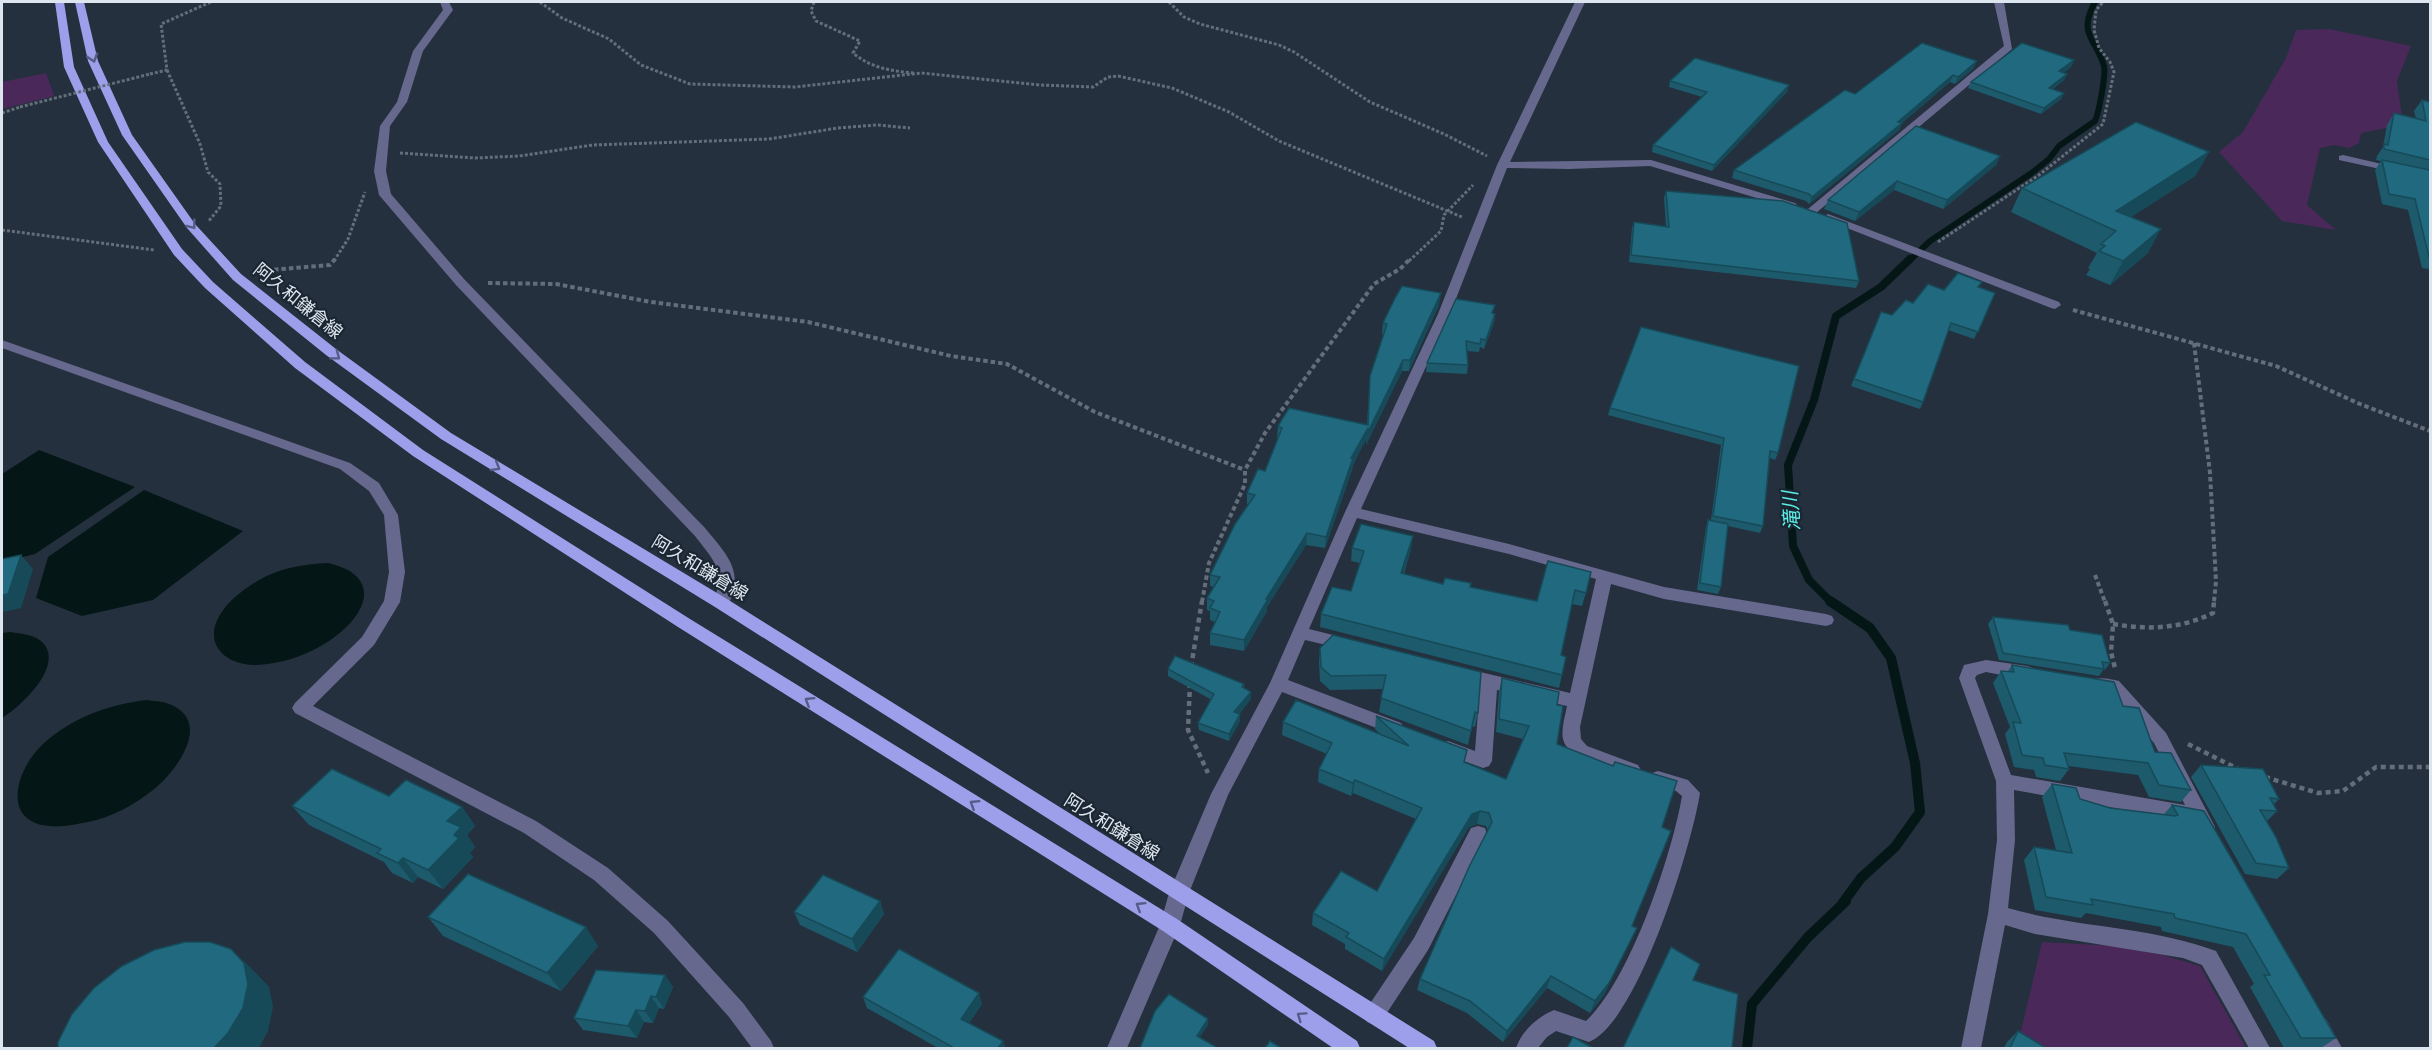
<svg xmlns="http://www.w3.org/2000/svg" width="2432" height="1050" font-family="'Noto Sans','Noto Sans JP',sans-serif">
<style>
.green{fill:#4a295a}
.water{fill:#041716}
.lines{fill:none;stroke-linecap:round;stroke-linejoin:round}
.stream-far2{stroke:#041716;stroke-width:6}
.stream-far1{stroke:#041716;stroke-width:8}
.stream{stroke:#041716;stroke-width:10}
.path-far2{stroke:#646e7a;stroke-width:3;stroke-dasharray:3 2;stroke-linecap:butt}
.path-far1{stroke:#646e7a;stroke-width:4;stroke-dasharray:4.5 3;stroke-linecap:butt}
.path{stroke:#646e7a;stroke-width:4.5;stroke-dasharray:5 4;stroke-linecap:butt}
.minor{fill:#67688d;fill-rule:evenodd}
.major{fill:#9e9feb;fill-rule:evenodd}
.path-bridge{stroke:#646e7a;stroke-width:3;stroke-dasharray:3 2;stroke-linecap:butt}
.wall{fill:#1c5a6c}
.shaded-wall{fill:#174a58}
.building{fill:#21697e;stroke:#174a58;stroke-width:1.5}
.oneway{stroke:#565c86}
.labels{text-anchor:middle;stroke-width:4.5;stroke-linejoin:round;paint-order:stroke}
.street-label{font-size:18px;fill:#dde5ee;stroke:#1b2633}
.water-label{font-size:20px;font-style:italic;fill:#5bf1e9;stroke:#1b2633}
</style>
<rect width="100%" height="100%" fill="#24303d"/>
<g class="green">
<polygon points="2329,29 2411,46 2397,81 2403,125 2361,133 2359,143 2349,148 2334,145 2320,148 2307,205 2336,230 2282,221 2219,152 2243,132 2286,58 2296,30"/>
<polygon points="46,73 54,96 2,109 2,82"/>
<polygon points="2042,942 2115,946 2162,955 2200,966 2246,1048 2017,1048"/>
</g>
<g class="water">
<polygon points="39,450 135,487 35,554 2,562 2,474"/>
<polygon points="144,490 243,531 153,600 82,616 36,598 48,557"/>
<path d="M328,563C385,576 366,617 329,641C308,655 282,664 256,665C222,665 200,640 224,609C232,598 246,588 259,580C280,568 303,564 328,563Z"/>
<path d="M10,632C21,634 36,634 44,644C63,668 20,707 2,718V633Z"/>
<path d="M146,700C153,701 162,701 169,704C214,721 176,772 153,790C134,805 110,818 88,822C73,825 58,828 42,825C0,815 20,765 43,744C73,717 108,705 146,700Z"/>
</g>
<g class="lines">
<path class="stream-far2" d="M1909,261L1930,241L2033,172L2049,159L2059,146L2095,121C2099,112 2106,75 2104,66C2096,38 2077,35 2095,2"/>
<polyline class="stream-far1" points="1831,602 1809,580 1793,546 1788,465 1814,400 1836,316 1881,287 1910,259"/>
<polyline class="stream" points="1747,1048 1752,1004 1808,937 1846,901 1842,904 1861,878 1895,847 1920,812 1915,763 1891,658 1870,628 1830,601"/>
<g class="path-far2">
<polyline points="540,2 562,18 609,39 641,65 690,84 795,87 921,73 1040,85 1093,87 1108,77 1118,76 1172,88 1229,112 1279,141 1462,217"/>
<path d="M814,2L811,11L816,21L860,41L853,53C871,68 891,71 914,73"/>
<polyline points="1169,2 1184,17 1200,24 1279,45 1294,52 1370,102 1444,134 1487,156"/>
<polyline points="167,70 200,144 208,172 220,184 221,206 208,222"/>
<polyline points="150,74 167,70 161,24 211,2"/>
<polyline points="2,113 20,107"/>
<polyline points="400,153 475,158 519,156 593,145 769,139 838,128 877,125 910,128"/>
<polyline points="2,230 154,250"/>
<polyline points="1938,242 2039,175 2103,124 2114,72 2110,62 2099,48 2094,30 2096,10 2103,2"/>
<polyline points="334,261 348,239 365,192"/>
<polyline points="1409,261 1441,231 1444,215 1473,185"/>
</g>
<g class="path-far1">
<polyline points="259,271 330,265 335,259"/>
<polyline points="488,283 556,284 651,302 808,322 951,356 1007,364 1095,412 1245,470"/>
<polyline points="2073,310 2276,366 2360,404 2430,431"/>
<polyline points="2194,343 2210,473 2216,581 2214,602"/>
<polyline points="2095,575 2105,602"/>
<polyline points="1202,602 1209,563 1245,484 1245,470 1265,433 1374,284 1400,269 1410,259"/>
</g>
<g class="path">
<polyline points="2105,601 2113,624 2111,652 2115,668"/>
<path d="M2113,624C2149,630 2180,629 2213,613L2214,601"/>
<polyline points="1191,667 1202,601"/>
<polyline points="1190,683 1188,730 1208,773"/>
<polyline points="2188,744 2238,769"/>
<polyline points="2265,777 2318,793 2343,791 2376,767 2430,767"/>
</g>
<g class="minor">
<path d="M440,2H449L453,10L423,51L407,102L390,126L386,171L391,194L464,279L705,528C727,555 746,572 727,607H715L713,603C726,570 714,561 695,536L456,285L379,195L374,171L380,126L397,102L413,51L443,10Z"/>
<path d="M1575,2H1585L1510,162L1651,160L1795,203L1797,205L1791,208L1787,207L1650,166L1569,169L1507,168L1450,314L1361,509L1509,544L1664,587L1826,614L1832,616L1834,620L1832,624L1826,626L1664,599L1611,584L1580,727L1581,739L1587,746L1638,765L1641,770L1638,775L1632,777C1614,771 1567,760 1563,739C1561,728 1565,717 1567,706L1497,690L1492,761L1489,766L1483,768L1442,753L1439,748L1442,743L1448,741L1475,751L1480,686L1474,684L1472,679L1474,674L1480,672L1570,693L1596,579L1509,554L1357,518L1309,629L1353,640L1355,644L1353,648L1347,650L1305,640L1288,680L1401,723L1404,728L1401,733L1395,735L1282,692L1228,795L1189,893L1180,925L1127,1048H1107L1160,925L1169,893L1211,794L1270,683L1345,512L1438,314L1497,165Z"/>
<polygon points="1994,2 2004,2 2012,49 1816,213 1808,213 1808,209 2004,46"/>
<polygon points="2343,155 2425,174 2430,172 2430,180 2339,160 2339,156"/>
<polygon points="1828,214 2059,302 2061,305 2055,309 2051,308 1824,219 1822,217"/>
<polygon points="2,340 350,463 379,483 398,515 405,572 400,602 374,645 313,706 536,821 608,868 668,921 743,1003 771,1041 774,1048 752,1048 729,1017 654,933 594,880 524,833 295,713 292,708 295,703 362,637 384,601 389,572 384,515 369,491 340,469 2,348"/>
<path d="M1986,660L2027,666L2033,668L2035,673L2033,678L2027,680L1986,672L1977,675L1975,678L2011,775L2185,805L2154,743L2108,692L2095,689L2093,684L2095,679C2103,677 2111,679 2119,681L2166,733L2215,827L2212,833L2206,835L2200,833L2193,819L2187,821L2014,790L2015,840L2008,908C2076,928 2150,926 2216,951L2270,1048H2249L2202,965L2183,958L2035,934L2005,925L1981,1048H1961L1988,914L1997,840L1996,781L1959,678L1964,665Z"/>
<path d="M1658,771L1688,780L1700,793C1692,845 1638,1022 1589,1042L1556,1031L1547,1037L1538,1048H1516C1522,1031 1537,1017 1554,1010L1586,1021C1630,980 1672,855 1682,796L1676,791L1652,783L1649,778L1652,773Z"/>
<polygon points="1478,826 1485,828 1487,834 1428,950 1381,1022 1374,1025 1367,1022 1364,1015 1367,1008 1414,938 1471,828"/>
<polygon points="2319,1016 2326,1019 2342,1048 2321,1048 2309,1026 2312,1019"/>
</g>
<g class="major">
<polygon points="55,2 64,2 74,67 108,142 182,249 213,282 305,362 423,450 690,619 1177,919 1357,1041 1360,1048 1333,1048 1163,931 678,627 413,456 295,368 205,288 174,255 98,142 64,67"/>
<polygon points="75,2 84,2 98,61 132,135 195,224 241,274 336,349 451,433 727,599 1434,1041 1437,1048 1409,1048 715,607 441,439 326,355 233,280 187,228 122,135 88,61"/>
</g>
<polyline class="path-bridge" points="20,107 150,74"/>
</g>
<g class="wall">
<polygon points="2074,60 2071,67 2063,73 2067,74 2064,80 2053,89 2064,93 2061,99 2041,114 1968,88 1971,82"/>
<polygon points="1974,68 1955,84 1950,82 1902,123 1899,130 1809,204 1806,201 1732,178 1734,170 1855,94"/>
<polygon points="1670,81 1789,85 1787,92 1712,171 1652,152 1653,145 1702,97 1669,87"/>
<polygon points="2422,100 2430,102 2430,167 2429,170 2430,170 2430,280 2429,269 2422,268 2408,210 2382,204 2375,170 2381,161 2376,160 2377,156 2383,147 2387,125 2394,113 2416,119 2414,111"/>
<polygon points="1916,126 2000,156 1996,165 1943,209 1894,190 1855,221 1824,209 1828,200"/>
<polygon points="2209,152 2195,176 2131,217 2148,253 2110,285 2086,275 2090,269 2088,268 2097,253 2011,212 2022,188"/>
<polygon points="1666,191 1859,281 1856,288 1629,262 1632,228 1634,222 1666,227 1664,198"/>
<polygon points="1979,288 1995,293 1974,339 1948,330 1923,402 1920,409 1851,386 1881,312 1892,315 1913,303 1944,290"/>
<polygon points="1439,305 1409,371 1402,371 1366,445 1366,439 1353,465 1352,470 1325,548 1306,545 1267,607 1267,611 1244,651 1210,645 1210,633 1215,622 1210,620 1210,611 1207,610 1207,598 1214,587 1210,586 1210,575 1249,504 1247,504 1247,493 1265,471 1278,438 1277,438 1278,426 1367,425 1370,376 1383,335 1382,334 1383,323"/>
<polygon points="1494,314 1495,314 1494,323 1484,349 1480,347 1479,352 1467,351 1468,365 1467,374 1426,372 1427,363"/>
<polygon points="1610,408 1778,453 1775,460 1770,458 1763,526 1760,533 1728,526 1721,587 1718,594 1697,590 1706,527 1708,520 1711,520 1721,445 1608,415"/>
<polygon points="1352,548 1411,549 1404,574 1443,584 1470,587 1537,601 1548,561 1586,593 1582,606 1572,604 1561,655 1562,675 1559,688 1320,627 1321,614 1351,591 1360,563 1351,561"/>
<polygon points="1993,617 2070,630 2110,663 2105,670 2103,670 2099,676 1999,660 1988,624"/>
<polygon points="1320,648 1478,713 1475,727 1472,726 1468,745 1379,712 1383,689 1330,690 1320,681 1319,662"/>
<polygon points="2012,665 2123,706 2155,752 2191,790 2181,802 2149,797 2138,775 2068,766 2069,769 2060,781 2036,777 2034,770 2014,767 2005,734 2010,727 1993,683 2001,671 2008,671"/>
<polygon points="1168,669 1244,684 1244,688 1251,692 1251,699 1239,714 1240,714 1240,721 1229,741 1199,730 1198,723 1212,700 1168,676"/>
<polygon points="1502,678 1557,705 1557,744 1662,827 1632,926 1637,928 1604,995 1590,1013 1547,988 1503,1042 1467,1013 1417,990 1420,979 1488,831 1486,826 1477,824 1469,827 1382,971 1345,949 1345,944 1312,925 1313,913 1377,891 1416,819 1353,793 1351,796 1318,782 1319,769 1327,754 1282,735 1283,722 1381,735 1375,729 1376,716 1464,762 1506,779 1523,739 1496,732 1499,691"/>
<polygon points="2201,765 2279,799 2274,804 2277,811 2267,821 2289,868 2277,879 2245,874 2191,777"/>
<polygon points="2052,784 2080,799 2110,808 2163,815 2172,805 2336,1038 2321,1048 2284,1048 2250,987 2254,984 2233,947 2162,931 2161,927 2086,913 2081,918 2035,910 2024,860 2034,847 2056,850 2042,797"/>
<polygon points="389,796 462,807 475,826 467,835 475,847 470,853 473,857 443,889 418,877 413,883 392,873 384,862 309,825 292,806"/>
<polygon points="880,901 884,914 857,952 800,925 794,912"/>
<polygon points="428,917 598,946 561,991 443,936"/>
<polygon points="665,975 673,987 664,1009 659,1008 653,1023 644,1022 637,1038 583,1030 574,1018"/>
<polygon points="863,997 982,1004 969,1023 1003,1041 1005,1048 938,1048 867,1008"/>
<polygon points="2018,1031 2046,1048 2004,1048 2007,1042"/>
</g>
<g class="shaded-wall">
<polygon points="2074,60 2071,67 2056,78 2059,71"/>
<polygon points="1977,61 1974,68 1955,84 1958,77"/>
<polygon points="2067,74 2064,80 2046,94 2049,88"/>
<polygon points="1953,75 1950,82 1902,123 1899,130 1809,204 1812,197 1898,122"/>
<polygon points="1789,85 1787,92 1712,171 1714,165"/>
<polygon points="2064,93 2061,99 2041,114 2044,108"/>
<polygon points="2209,152 2195,176 2112,229 2116,211"/>
<polygon points="2000,156 1996,165 1943,209 1947,200"/>
<polygon points="1897,181 1894,190 1855,221 1859,212"/>
<polygon points="2161,229 2148,253 2110,285 2123,261"/>
<polygon points="1441,293 1439,305 1409,371 1410,360"/>
<polygon points="1495,314 1494,323 1484,349 1486,340"/>
<polygon points="1403,360 1402,371 1366,445 1367,434"/>
<polygon points="1368,428 1366,439 1353,465 1352,470 1325,548 1326,537 1351,458"/>
<polygon points="1307,533 1306,545 1267,607 1267,611 1244,651 1244,640 1266,599"/>
<polygon points="1413,536 1411,549 1399,586 1401,573"/>
<polygon points="21,555 33,569 21,608 2,612 2,595"/>
<polygon points="1251,692 1251,699 1234,719 1234,712"/>
<polygon points="1240,714 1240,721 1229,741 1229,734"/>
<polygon points="1355,780 1353,793 1351,796 1353,783"/>
<polygon points="462,807 475,826 467,835 475,847 470,853 473,857 443,889 428,870 454,835 447,821"/>
<polygon points="1480,811 1477,824 1469,827 1382,971 1384,959 1472,814"/>
<polygon points="403,858 418,877 413,883 398,863"/>
<polygon points="880,901 884,914 857,952 852,939"/>
<polygon points="586,927 598,946 561,991 547,973"/>
<polygon points="1637,928 1604,995 1590,1013 1595,1001"/>
<polygon points="231,949 256,973 269,987 273,1007 268,1031 259,1048 214,1048"/>
<polygon points="665,975 673,987 664,1009 656,997"/>
<polygon points="1551,976 1547,988 1503,1042 1507,1031"/>
<polygon points="979,993 982,1004 964,1030 961,1019"/>
<polygon points="651,996 659,1008 653,1023 645,1011"/>
<polygon points="636,1010 644,1022 637,1038 628,1026"/>
<polygon points="1208,1019 1208,1025 1197,1042 1197,1036"/>
<polygon points="1003,1041 1005,1048 998,1048"/>
</g>
<g class="building">
<polygon points="1922,43 1977,61 1958,77 1953,75 1898,122 1902,123 1812,197 1809,194 1734,170 1845,90 1855,94"/>
<polygon points="2022,43 2074,60 2059,71 2067,74 2049,88 2064,93 2044,108 1971,82"/>
<polygon points="1695,58 1789,85 1714,165 1653,145 1707,92 1670,81"/>
<polygon points="2422,100 2430,102 2430,160 2384,149 2384,144 2388,145 2394,113 2426,121"/>
<polygon points="2136,122 2209,152 2116,211 2161,229 2123,261 2099,251 2105,246 2101,244 2116,231 2022,188"/>
<polygon points="1916,126 2000,156 1947,200 1897,181 1859,212 1828,200"/>
<polygon points="2382,160 2430,170 2430,257 2429,257 2415,199 2389,194"/>
<polygon points="1666,191 1783,201 1847,223 1859,281 1631,255 1634,222 1669,227"/>
<polygon points="1958,273 1982,282 1978,287 1995,293 1978,332 1951,323 1923,402 1854,379 1881,312 1892,315 1906,300 1913,303 1928,284 1944,290"/>
<polygon points="1402,286 1441,293 1410,360 1403,360 1367,434 1368,428 1351,458 1353,458 1326,537 1307,533 1266,599 1268,599 1244,640 1210,633 1220,612 1210,608 1214,601 1207,598 1220,577 1210,575 1235,524 1255,495 1247,493 1258,469 1265,471 1282,428 1278,426 1289,408 1368,425 1370,376 1387,324 1383,323 1395,298"/>
<polygon points="1456,299 1495,305 1492,313 1495,314 1486,340 1481,339 1480,344 1466,341 1468,365 1427,363"/>
<polygon points="1641,327 1799,366 1778,453 1770,451 1763,526 1713,516 1724,438 1610,408"/>
<polygon points="1708,520 1728,524 1721,587 1700,583"/>
<polygon points="1361,524 1413,536 1401,573 1443,584 1445,578 1471,583 1470,587 1537,601 1548,561 1591,572 1586,593 1575,590 1561,655 1566,657 1562,675 1321,614 1332,587 1351,591 1364,551 1352,548"/>
<polygon points="21,555 8,594 2,595 2,559"/>
<polygon points="1993,617 2068,625 2070,630 2102,635 2110,663 2102,662 2104,669 2003,653"/>
<polygon points="1333,635 1481,672 1478,713 1475,712 1471,731 1381,698 1386,675 1331,676 1321,667 1320,648"/>
<polygon points="1175,656 1244,684 1242,687 1251,692 1234,712 1240,714 1229,734 1198,723 1214,694 1168,669"/>
<polygon points="2012,665 2114,682 2123,706 2139,708 2155,752 2171,753 2191,790 2159,785 2148,763 2064,753 2069,769 2045,765 2043,758 2022,755 2013,722 2021,723 2001,671 2014,672"/>
<polygon points="1502,678 1559,692 1557,705 1563,706 1557,744 1613,766 1615,762 1677,781 1662,827 1671,831 1632,926 1637,928 1609,983 1595,1001 1551,976 1507,1031 1470,1001 1420,979 1469,867 1492,822 1489,813 1480,811 1472,814 1384,959 1346,937 1349,933 1313,913 1341,871 1377,891 1422,808 1355,780 1353,783 1319,769 1332,743 1283,722 1296,700 1409,746 1376,716 1467,750 1464,762 1506,779 1529,726 1499,719"/>
<polygon points="2201,765 2263,769 2279,799 2270,798 2277,811 2260,810 2276,837 2289,868 2256,863"/>
<polygon points="332,769 389,796 406,780 462,807 447,821 461,827 454,835 459,838 428,870 403,858 398,863 377,853 381,849 292,806"/>
<polygon points="2052,784 2076,788 2080,799 2110,808 2175,816 2178,815 2172,805 2204,811 2336,1038 2301,1038 2264,975 2270,975 2246,934 2175,918 2174,914 2091,899 2093,905 2046,897 2034,847 2072,853"/>
<polygon points="468,874 586,927 547,973 428,917"/>
<polygon points="823,875 880,901 852,939 794,912"/>
<polygon points="185,942 210,942 231,949 244,963 248,984 243,1008 228,1033 214,1048 58,1048 58,1042 72,1014 94,988 122,966 154,950"/>
<polygon points="1671,947 1700,964 1693,980 1738,994 1732,1048 1623,1048"/>
<polygon points="899,949 979,993 961,1019 1003,1041 998,1048 954,1048 863,997"/>
<polygon points="596,970 665,975 656,997 651,996 645,1011 636,1010 628,1026 574,1018"/>
<polygon points="1169,994 1208,1019 1197,1036 1218,1048 1140,1048 1155,1011"/>
<polygon points="2018,1031 2046,1048 2010,1048"/>
<polygon points="1573,1037 1593,1048 1567,1048"/>
<polygon points="1270,1041 1281,1048 1265,1048"/>
</g>
<defs><path id="oneway-chevron" d="M-2-3.5L2.5 0L-2 3.5" fill="none" stroke-width="1.6" stroke-linecap="round" stroke-linejoin="round" transform="scale(1.5)"/></defs>
<g class="oneway">
<use href="#oneway-chevron" transform="translate(93 58) rotate(72)"/>
<use href="#oneway-chevron" transform="translate(192 225) rotate(52)"/>
<use href="#oneway-chevron" transform="translate(336 356) rotate(37)"/>
<use href="#oneway-chevron" transform="translate(496 467) rotate(31)"/>
<use href="#oneway-chevron" transform="translate(809 701) rotate(-148)"/>
<use href="#oneway-chevron" transform="translate(974 804) rotate(-148)"/>
<use href="#oneway-chevron" transform="translate(1140 906) rotate(-148)"/>
<use href="#oneway-chevron" transform="translate(1301 1016) rotate(-145)"/>
</g>
<g class="labels">
<g class="street-label">
<text transform="translate(298 301) rotate(39)" y="6">阿久和鎌倉線</text>
<text transform="translate(700 568) rotate(31)" y="6">阿久和鎌倉線</text>
<text transform="translate(1112 827) rotate(32)" y="6">阿久和鎌倉線</text>
</g>
<g class="water-label">
<text transform="translate(1791 511) rotate(-94)" y="7">滝川</text>
</g>
</g>
<rect width="2432" height="1050" fill="none" stroke="#dde5ee" stroke-width="6"/>
</svg>
